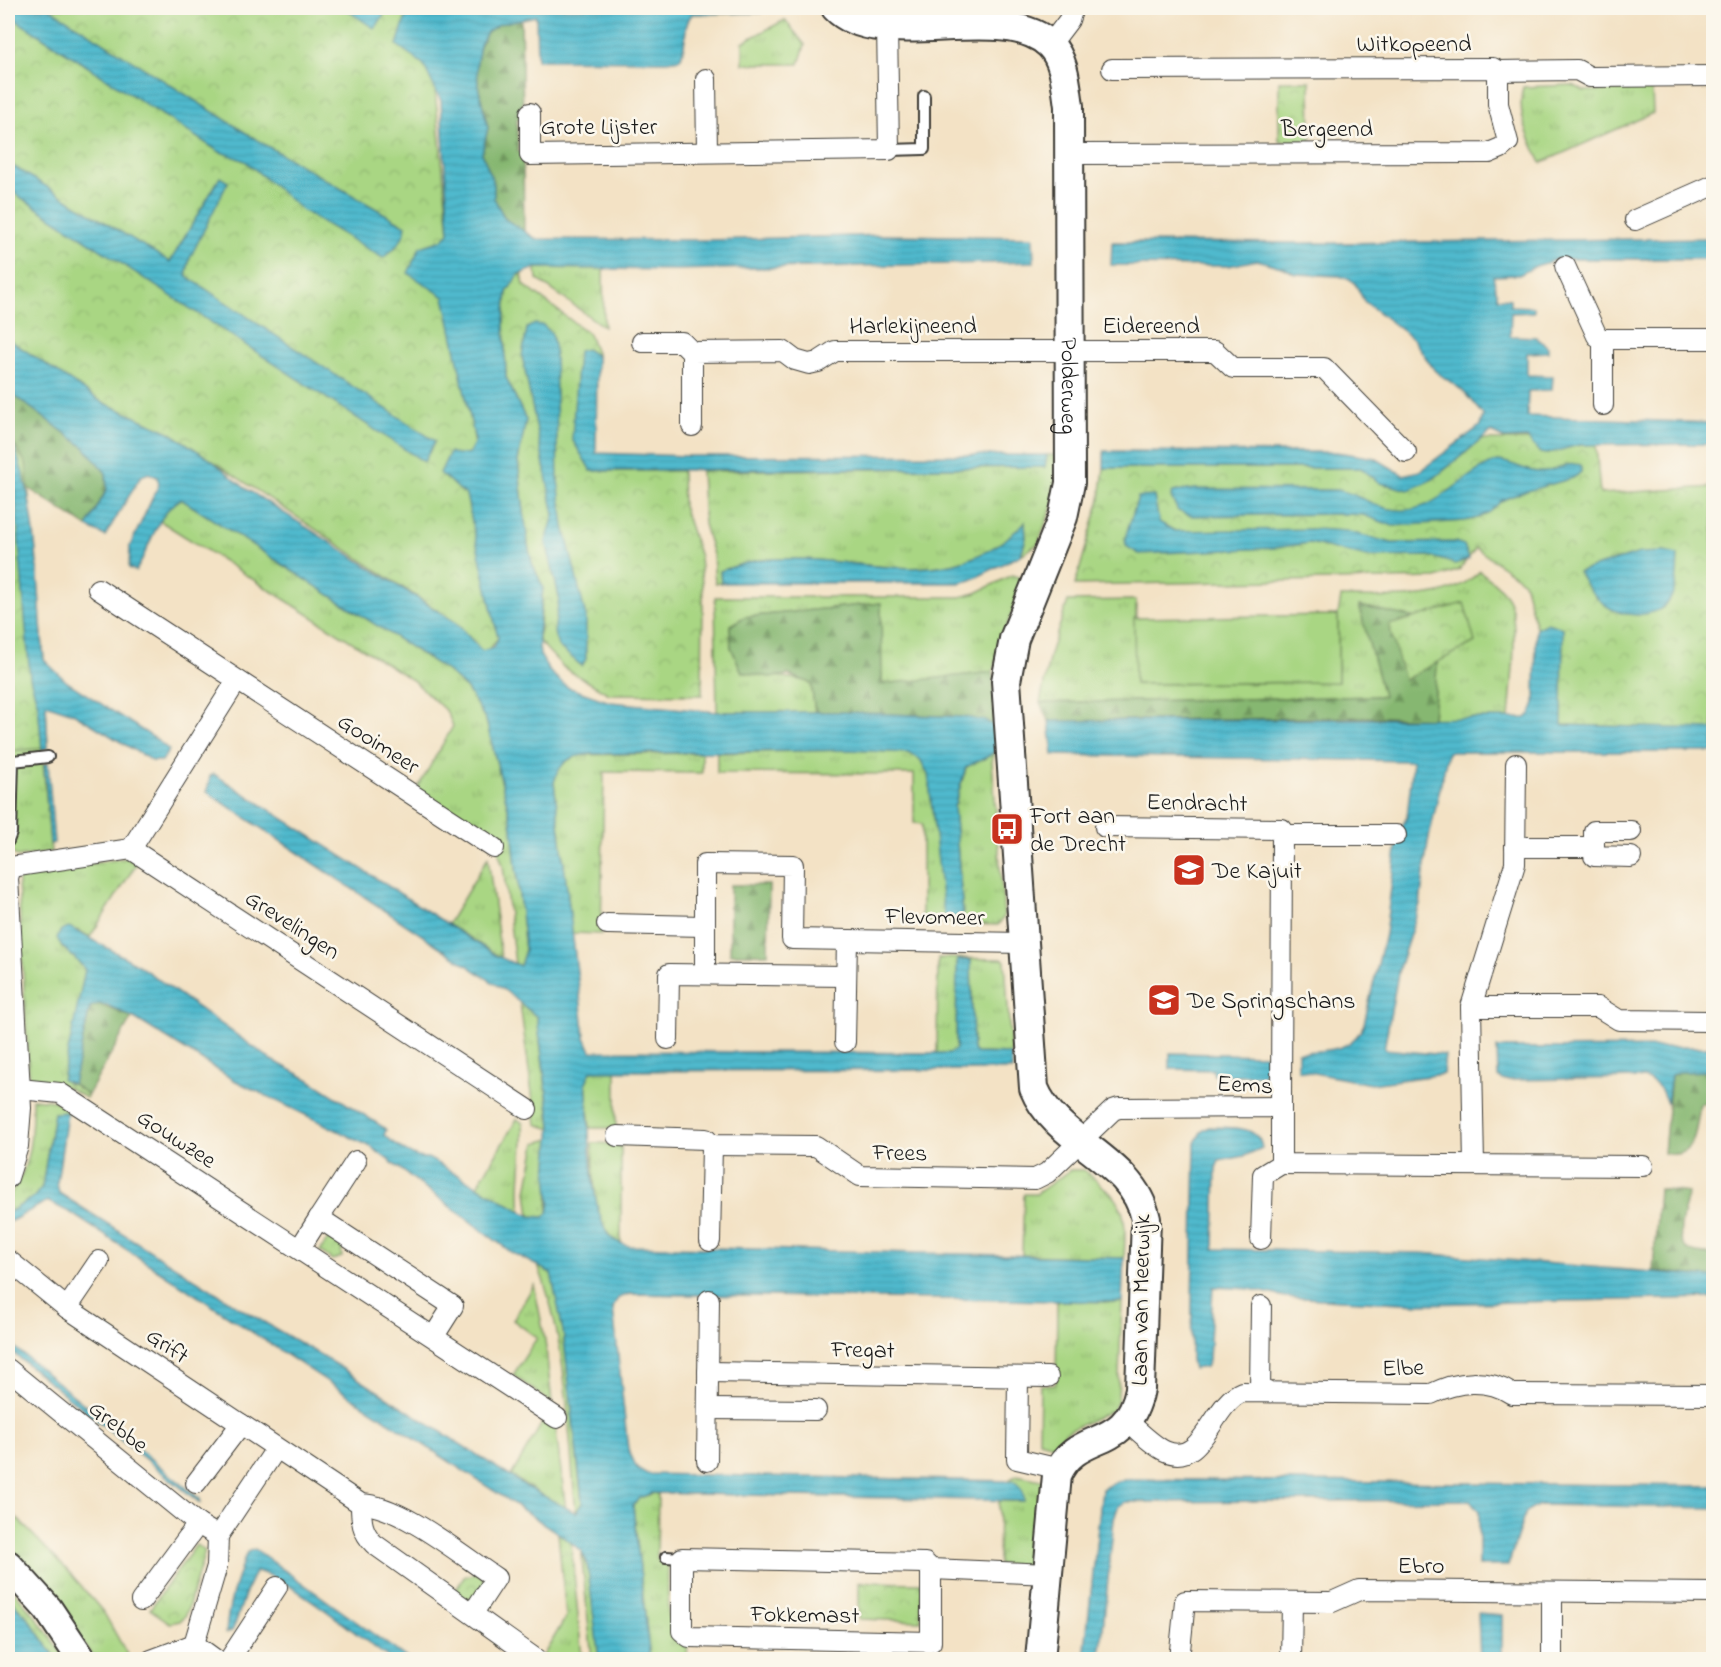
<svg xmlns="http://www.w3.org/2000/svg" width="1721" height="1667" font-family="'Indie Flower',sans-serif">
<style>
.grass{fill:url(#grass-tufts);stroke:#627950;stroke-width:1.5}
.forest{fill:url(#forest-firs);stroke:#516a46;stroke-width:1.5}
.park{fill:url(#park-crowns);stroke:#627950;stroke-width:1.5}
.pitch{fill:#a9d683;stroke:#627950;stroke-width:1.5}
.water{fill:url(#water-rules);stroke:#366a74;stroke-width:1.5}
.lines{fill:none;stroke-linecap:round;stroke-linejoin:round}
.lane-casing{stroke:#3c3a35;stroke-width:14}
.street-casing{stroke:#3c3a35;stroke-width:22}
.secondary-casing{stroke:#3c3a35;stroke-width:32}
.lane{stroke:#fff;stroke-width:10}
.street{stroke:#fff;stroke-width:20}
.secondary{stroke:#fff;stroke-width:28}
.labels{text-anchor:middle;stroke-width:5;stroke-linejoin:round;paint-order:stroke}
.street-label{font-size:24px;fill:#1c1c1c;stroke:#fbf7ec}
.poi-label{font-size:24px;fill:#1c1c1c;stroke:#fbf7ec;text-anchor:start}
</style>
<defs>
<pattern id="grass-tufts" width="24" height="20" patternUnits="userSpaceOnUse" patternTransform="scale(1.5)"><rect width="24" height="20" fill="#a9d683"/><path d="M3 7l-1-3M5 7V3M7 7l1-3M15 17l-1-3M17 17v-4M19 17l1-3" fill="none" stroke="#91b771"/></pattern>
<pattern id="forest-firs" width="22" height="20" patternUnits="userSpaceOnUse" patternTransform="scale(1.5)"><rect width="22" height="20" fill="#86b771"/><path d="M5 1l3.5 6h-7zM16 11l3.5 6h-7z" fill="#6d945c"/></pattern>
<pattern id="park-crowns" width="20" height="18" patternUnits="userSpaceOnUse" patternTransform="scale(1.5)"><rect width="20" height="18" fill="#a9d683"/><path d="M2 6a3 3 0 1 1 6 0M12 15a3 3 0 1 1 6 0" fill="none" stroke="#91b771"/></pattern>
<pattern id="water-rules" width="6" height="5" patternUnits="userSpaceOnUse" patternTransform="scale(1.5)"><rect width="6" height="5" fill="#50b9cd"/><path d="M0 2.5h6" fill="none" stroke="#459eaf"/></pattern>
</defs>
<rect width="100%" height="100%" fill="#fbf7ec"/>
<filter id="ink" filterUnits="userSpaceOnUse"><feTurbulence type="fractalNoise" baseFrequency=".0167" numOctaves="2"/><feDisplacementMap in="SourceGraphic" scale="12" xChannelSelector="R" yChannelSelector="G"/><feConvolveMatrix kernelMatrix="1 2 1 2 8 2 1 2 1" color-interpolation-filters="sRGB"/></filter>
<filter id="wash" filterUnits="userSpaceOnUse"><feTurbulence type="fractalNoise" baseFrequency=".008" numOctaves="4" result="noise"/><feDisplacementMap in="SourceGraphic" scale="24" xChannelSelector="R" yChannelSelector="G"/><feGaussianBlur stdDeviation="1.35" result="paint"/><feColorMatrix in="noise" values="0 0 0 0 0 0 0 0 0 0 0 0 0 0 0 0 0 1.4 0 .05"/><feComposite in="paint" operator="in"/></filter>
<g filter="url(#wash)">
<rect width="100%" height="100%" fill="#f3e2c5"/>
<g class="grass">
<polygon points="785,20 805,45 799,64 743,64 743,42"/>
<path d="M1573,85L1584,91L1652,89L1653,113L1541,163C1529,136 1516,116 1523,87Z"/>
<polygon points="536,268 603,269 604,327 537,279"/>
<polygon points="8,451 42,750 51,852 18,857 8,850"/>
<path d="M1047,455H1060L1054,501L1038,544L1021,555L1026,538L1025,523C947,602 854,550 760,560C747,562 733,567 720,571L721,583H715L713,555L704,524L701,471L1044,467Z"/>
<polygon points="181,499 446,670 467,689 486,720 511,820 525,950 520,966 515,964 503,866 497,847 417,789 453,726 447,712 414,681 160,521 170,504"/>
<path d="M1480,571C1492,581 1506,590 1511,606C1518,629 1511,691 1509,718L1433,719L1440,624L1360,606L1384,696L1040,703L1050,654L1068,601L1136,600L1135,684L1338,682V615L1341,597C1386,596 1446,606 1480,571Z"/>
<path d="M1012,575L1026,579L1001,639L993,672L882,685L880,603L744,617L730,626L731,647L742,672C766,677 788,675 811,683L815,712H717L715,597H960L976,593Z"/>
<polygon points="997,749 992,761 1004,917 998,925 922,922 922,824 914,823 914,774 717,773 717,753 850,750 909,753 920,759 928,774 963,914 954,808 966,767 989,756"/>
<polygon points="702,753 702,773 604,772 601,934 572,933 554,782 559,767 576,755"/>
<polygon points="488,857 501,958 448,924"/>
<polygon points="127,858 137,863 90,937 78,930 61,947 78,958 85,970 67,1084 73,1084 88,1095 86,1098 69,1088 29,1076 18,881 29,873"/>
<polygon points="938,958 1002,959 1005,961 1011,1054 976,1053 973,1050 971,960 957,960 956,1049 950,1053 937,1053"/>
<polygon points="520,1003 537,1017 551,1129 536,1124"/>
<polygon points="616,1069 616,1128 590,1128 586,1082 591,1071"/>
<path d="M32,1099L55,1101L68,1110L67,1114L54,1113L42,1187L34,1197L8,1213C7,1193 14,1191 22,1174C31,1153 33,1122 32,1099Z"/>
<path d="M517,1119L523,1123C525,1152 517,1181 521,1211L477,1186Z"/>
<polygon points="550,1139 548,1213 544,1217 530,1216 527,1191 536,1143"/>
<path d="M592,1143L621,1144V1244C591,1232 594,1170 592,1143Z"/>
<path d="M1070,1170H1084C1124,1204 1127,1204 1124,1258L1022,1255L1024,1194H1036Z"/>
<path d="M538,1266L551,1273L554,1280L563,1331L582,1503L576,1513C568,1433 568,1342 538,1266Z"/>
<polygon points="534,1285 545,1340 552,1403 513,1375 537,1338 513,1320"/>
<polygon points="1057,1301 1122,1302 1118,1399 1113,1410 1066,1432 1054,1445 1039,1441 1040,1385 1056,1384"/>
<polygon points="545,1418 555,1424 566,1510 511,1476"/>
<polygon points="1017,1475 1046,1481 1036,1559 1026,1565 998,1564 999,1501 1023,1501 1013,1481 1007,1481"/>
<polygon points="658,1492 657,1560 668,1560 668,1616 679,1617 688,1640 687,1659 650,1659 633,1506 639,1498"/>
<polygon points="8,1509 71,1574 104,1613 128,1656 114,1658 93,1655 8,1555"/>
<polygon points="558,1533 571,1542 582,1659 549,1659 543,1656 566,1617"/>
<polygon points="581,1551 590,1574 599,1659 592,1659"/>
<polygon points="8,1584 35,1616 66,1659 57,1659 28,1618 8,1597"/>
</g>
<g class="forest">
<polygon points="521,17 523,118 517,119 518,152 523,153 524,232 505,219 494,198 494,184 482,153 488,128 478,86 477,62 480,46 487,32 499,24"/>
<polygon points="8,377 15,396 84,447 106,473 107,488 87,527 27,487 21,464 8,434"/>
<polygon points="881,603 882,684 993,672 995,726 965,717 815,712 811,683 789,675 769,677 742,672 731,647 730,626 744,617"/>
<polygon points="1359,606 1440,623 1433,719 1383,717 1049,721 1040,703 1383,696"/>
<polygon points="730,885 769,885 768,954 730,954"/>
<polygon points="98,1004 132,1017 88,1095 73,1084 90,1007"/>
<path d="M1713,1071V1103L1700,1104C1696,1128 1697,1161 1664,1153L1671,1075L1678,1072Z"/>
<path d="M1659,1189L1688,1193C1682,1226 1666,1256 1713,1254V1277L1653,1271Z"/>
</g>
<g class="park">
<polygon points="8,8 427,8 449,233 498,638 488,651 482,651 455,622 169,432 102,402 8,339"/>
<polygon points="1279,81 1310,81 1311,141 1279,141"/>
<polygon points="522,273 524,285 589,334 597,356 586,350 591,471 682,471 683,506 700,557 703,597 702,695 609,694 564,668 539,641 543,587 532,563 528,545 518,461 526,420 506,377 504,321 507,292 513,280"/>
<polygon points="8,434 26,464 44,660 48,748 8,751 8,754"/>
<polygon points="1478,440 1529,440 1537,449 1596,444 1600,494 1713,487 1713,730 1562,725 1524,582 1476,548 1459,570 1436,578 1075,585 1100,499 1104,468 1361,468 1380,483 1409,490"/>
<polygon points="1464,603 1475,642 1404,680 1389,625"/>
<polygon points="329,1237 345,1245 341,1252 342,1257 332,1260 320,1251"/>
<polygon points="196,1545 205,1551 186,1615 180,1621 170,1623 150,1609"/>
<polygon points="477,1572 483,1576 485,1584 470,1601 454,1593 464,1577"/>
<polygon points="859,1582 921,1583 921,1621 859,1619"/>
</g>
<polygon class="pitch" points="1338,615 1338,682 1135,684 1134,618"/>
<g class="water">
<path d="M8,8H49L262,143L406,226C404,241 394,249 383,258L303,211L245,161L218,151L8,15Z"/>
<polygon points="344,8 388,8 375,29"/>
<path d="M421,8H764L761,13L692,14C682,26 688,45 680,59L667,61L537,60L536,16L499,24L487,32L480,45L477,62L478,86L488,128L482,153L494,184V198L505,219L536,239L709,240L885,235L1033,237L1034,262L673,270L536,268L519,274L507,292L504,321L506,377L526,420L518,461L528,545L532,563L543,587L538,634L540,655L550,672L567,687L610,702L717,712H840L965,717L986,721L995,726L997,749L989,756L966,767L954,807L963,914L954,917L944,915L928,774L920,759L909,753L850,750L592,754C570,756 561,760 554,782L585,1037L591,1051L950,1053L956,1049L957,960H971L973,1050L976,1053L1011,1054L1012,1070L591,1071L586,1082C590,1123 588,1196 606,1231C610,1240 620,1243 629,1246L1124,1258L1122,1302L630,1294L618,1298L613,1308L628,1449L637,1468L647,1474L1013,1481C1022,1487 1024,1491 1024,1501L652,1493L639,1498L633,1506L650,1659H599L587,1562L581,1551L564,1537L71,1213L47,1201L8,1223V1213L34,1197L42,1187L54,1113L65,1112L67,1114L57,1183L59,1193L245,1311L329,1360L527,1487L576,1513L582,1503L581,1490L563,1331L551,1273L511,1252L371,1147L234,1080L136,1019L107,1005L98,1004L90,1007L73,1084L62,1080L85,970C77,957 63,952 57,938L61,930L69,927L135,963L272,1060L308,1079L383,1127L386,1130L384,1135C397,1145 411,1159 428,1158L530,1216L544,1217L548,1213L550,1202L547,1175L551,1124L537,1017L507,992L207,792L210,776L214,774L497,956L520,966L525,950L511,820L486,720L467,689L446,670L181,499C159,509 149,549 136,571L129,568L130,546L159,484L157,477L149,473L141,476L105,536L87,527L107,489L106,473L84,447L15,396L8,377V339L102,402L169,432L210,459L245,488L455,622L482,651L494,647L498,638L466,495L440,473L450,452L458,455L469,453L475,441L447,310L444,297L408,273L420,247L442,240L449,233L441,101L423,64L397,45L408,10Z"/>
<polygon points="8,163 170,262 220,177 228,182 190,258 186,276 435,441 424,462 8,189"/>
<polygon points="1713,238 1713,259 1559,259 1536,266 1519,275 1493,276 1498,298 1510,299 1510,306 1534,307 1534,312 1511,313 1510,336 1536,337 1548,347 1548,352 1527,353 1527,375 1553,376 1552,390 1528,391 1527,416 1713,423 1713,444 1579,445 1546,454 1540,453 1527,438 1505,439 1491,432 1433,479 1409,490 1380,483 1361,468 1104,468 1104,451 1336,452 1375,458 1403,475 1420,471 1480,426 1483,415 1463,391 1435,371 1413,339 1364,301 1356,285 1350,279 1339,276 1295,274 1285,268 1257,260 1228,266 1111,265 1112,242 1332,243"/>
<polygon points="534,324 543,325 552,334 555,351 558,480 564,526 586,617 586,659 582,666 558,646 554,633 559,597 546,542 554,515 522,356 527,328"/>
<polygon points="586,349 597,356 596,453 688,456 1047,455 1045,467 591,471 572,439 578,351"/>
<path d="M8,434C40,496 37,590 44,660L67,682L156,739L169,750L162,761H152L73,713L46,704L48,748L42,750L38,705L30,678L12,459L8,451Z"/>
<path d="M1498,461C1514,462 1525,472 1539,472C1553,473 1567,461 1581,465V472L1573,478L1520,493L1501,501L1490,512L1478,518L1465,521L1393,526L1363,515L1345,514L1191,516L1178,511L1171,497L1173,492L1195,489L1338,490C1356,493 1372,506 1390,509C1436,518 1459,473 1498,461Z"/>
<polygon points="1154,496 1159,522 1175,531 1315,529 1346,531 1392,543 1455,542 1464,545 1469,559 1455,564 1429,556 1367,557 1310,543 1274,548 1139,554 1126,546 1125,538 1138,497"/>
<path d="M1025,522L1026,538L1021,555L971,580L959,583H721L720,571C733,567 746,562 760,560C854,550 948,603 1025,522Z"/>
<path d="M1664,552L1678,555C1677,571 1678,587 1669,601C1663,610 1654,612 1644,614C1612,619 1593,598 1578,572L1640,553Z"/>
<path d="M1547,623L1563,628L1562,725L1713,729L1714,752H1448L1428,842L1420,904L1399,968L1384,1049L1445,1055L1443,1074L1371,1084L1298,1070V1052C1325,1051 1352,1053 1364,1024L1385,934L1397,842L1400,830L1407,817L1413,761L1053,755L1049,721L1526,718L1531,713L1535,703L1536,629Z"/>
<polygon points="48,763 54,843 50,844 44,764"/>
<path d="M1713,1047V1071L1678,1072L1671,1075L1667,1104C1662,1090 1659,1083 1644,1078L1502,1080L1498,1077L1497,1048Z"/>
<polygon points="1170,1053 1265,1055 1266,1068 1263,1075 1214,1075 1213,1070 1170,1069"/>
<path d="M1209,1127C1228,1128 1259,1124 1262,1148L1244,1156L1219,1161L1216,1168L1214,1249L1421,1253L1713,1277V1298L1420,1304L1285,1297L1250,1289L1213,1287L1209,1360L1206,1367L1193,1369L1191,1360L1195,1143L1201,1132Z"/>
<polygon points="8,1342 200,1499 200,1503 8,1349"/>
<polygon points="1127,1479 1713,1486 1714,1508 1539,1505 1525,1513 1508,1566 1479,1566 1479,1511 1470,1500 1125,1502 1118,1507 1114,1519 1100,1659 1084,1659 1102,1489 1117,1481"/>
<path d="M255,1549L408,1659H390C358,1636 292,1579 256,1571C244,1589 241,1612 232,1631L226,1633C228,1604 236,1578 247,1552Z"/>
<polygon points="8,1597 28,1618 57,1659 8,1659"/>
<polygon points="1478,1613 1502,1615 1502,1659 1480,1659"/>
</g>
</g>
<g filter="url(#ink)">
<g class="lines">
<g class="lane-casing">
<g id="lane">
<polyline points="889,150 924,149 924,96"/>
<polyline points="8,841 11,833 13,761 48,757"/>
<polyline points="666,1557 682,1558"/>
</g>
</g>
<g class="street-casing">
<g id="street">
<polyline points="1050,45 1069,20 1073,8"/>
<polyline points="1112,69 1493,68 1498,71 1577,70 1590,77 1714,76"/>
<polyline points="706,79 707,152"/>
<polyline points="530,113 530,155 889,150 887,25"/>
<polyline points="1070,154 1489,153 1501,148 1508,142 1498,104 1498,71"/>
<polyline points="1635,220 1714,185"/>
<polyline points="1565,266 1597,336 1603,339 1714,339"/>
<polyline points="1603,339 1603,405"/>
<polyline points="642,342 682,342 692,352"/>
<polyline points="692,426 692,352 783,351 795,360 809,364 818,362 835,351 1215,351 1233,368 1324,368 1406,452"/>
<polyline points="98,589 494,848"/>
<polyline points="1105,827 1282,829 1281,1107"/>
<polyline points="1282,835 1396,835"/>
<polyline points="1515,847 1594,847 1594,856 1631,857"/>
<polyline points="1594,847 1594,831 1631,831"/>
<polyline points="131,849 236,682"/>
<polyline points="11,867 131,849 527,1109"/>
<polyline points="607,924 704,926"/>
<polyline points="705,974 705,864 793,865 792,939 1023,943"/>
<polyline points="1471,1007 1598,1007 1619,1020 1708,1021"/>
<polyline points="668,1039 669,974 846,976"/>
<polyline points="845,1042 847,940"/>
<polyline points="20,1089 60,1093 557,1418"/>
<polyline points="617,1136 706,1139 712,1145 816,1146 860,1176 1035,1179 1047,1173 1113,1110 1119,1108 1281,1107 1281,1164 1643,1166"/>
<polyline points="1474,1165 1471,1007 1515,864 1516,764"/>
<polyline points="8,1178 18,1146 21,1108 8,878 11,867"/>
<polyline points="319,1218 356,1161"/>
<polyline points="1261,1239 1263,1175 1281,1164"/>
<polyline points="710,1241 712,1145"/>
<polyline points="300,1248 319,1218 453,1306 434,1336"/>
<path d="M8,1260L67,1308L361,1504C401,1505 461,1555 496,1578L473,1613"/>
<polyline points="67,1308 99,1261"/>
<polyline points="8,1369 198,1524 218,1536"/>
<polyline points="708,1372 1048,1377"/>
<polyline points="1018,1377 1017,1459 1060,1469"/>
<polyline points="1260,1392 1261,1306"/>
<polyline points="708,1409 816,1410"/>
<path d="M1128,1422C1139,1431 1152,1445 1165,1451C1203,1468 1212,1404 1242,1392L1431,1394C1457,1381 1488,1378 1512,1394L1714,1395"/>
<polyline points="707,1461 709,1300"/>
<polyline points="196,1483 241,1424"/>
<path d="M361,1504C361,1521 362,1532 374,1544L537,1660"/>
<polyline points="931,1569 931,1642 689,1637 682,1631 682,1558 925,1563 931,1569 1048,1574"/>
<polyline points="141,1601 198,1524"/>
<polyline points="194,1644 217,1566 218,1536 276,1449"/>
<polyline points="194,1644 216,1660"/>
<polyline points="151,1660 194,1644"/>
<polyline points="229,1660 277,1587"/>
<polyline points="1179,1660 1185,1601 1332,1602 1359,1590 1714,1593"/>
<polyline points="1291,1660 1292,1602"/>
<polyline points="1552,1660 1552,1592"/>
</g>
</g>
<g class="secondary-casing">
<g id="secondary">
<path id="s1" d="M836,8C879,53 1006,0 1050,45C1065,60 1066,86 1069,106L1070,483L1063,517L1014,639L1006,681L1034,1088C1056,1143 1133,1158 1146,1219L1140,1389C1127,1454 1077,1428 1057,1475L1040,1660"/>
<polyline points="8,1565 48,1609 82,1660"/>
</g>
</g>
<use href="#lane" class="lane"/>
<use href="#street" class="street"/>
<use href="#secondary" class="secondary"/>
</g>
</g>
<defs>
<g id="bus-square" transform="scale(1.725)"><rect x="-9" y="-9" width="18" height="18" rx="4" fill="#c8321e" stroke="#fbf7ec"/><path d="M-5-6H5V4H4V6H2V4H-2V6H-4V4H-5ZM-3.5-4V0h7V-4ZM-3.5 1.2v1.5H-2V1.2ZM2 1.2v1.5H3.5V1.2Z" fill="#fff"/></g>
<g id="school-square" transform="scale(1.725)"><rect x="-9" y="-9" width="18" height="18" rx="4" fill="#c8321e" stroke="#fbf7ec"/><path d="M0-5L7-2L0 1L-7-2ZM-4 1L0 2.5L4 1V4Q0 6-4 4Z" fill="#fff"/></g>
</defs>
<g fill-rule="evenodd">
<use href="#bus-square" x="1007" y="829"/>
<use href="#school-square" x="1189" y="870"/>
<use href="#school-square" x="1164" y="1000"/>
</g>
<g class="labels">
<g class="street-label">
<text x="1414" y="51">Witkopeend</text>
<text x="599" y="134">Grote Lijster</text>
<text x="1327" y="136">Bergeend</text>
<text x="913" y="333">Harlekijneend</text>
<text x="1151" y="333">Eidereend</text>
<text dy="8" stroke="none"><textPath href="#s1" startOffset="568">Polderweg</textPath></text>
<text transform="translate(379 743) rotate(33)" y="8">Gooimeer</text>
<text transform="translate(1197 802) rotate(1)" y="8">Eendracht</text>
<text transform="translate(935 916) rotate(1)" y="8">Flevomeer</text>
<text transform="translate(293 924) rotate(33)" y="8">Grevelingen</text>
<text transform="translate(1245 1084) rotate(3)" y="8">Eems</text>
<text transform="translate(177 1138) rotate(33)" y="8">Gouwzee</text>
<text transform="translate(900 1152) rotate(1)" y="8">Frees</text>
<text transform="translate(1140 1300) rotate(-89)" y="8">Laan van Meerwijk</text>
<text transform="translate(168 1345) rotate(34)" y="8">Grift</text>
<text transform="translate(863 1349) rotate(1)" y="8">Fregat</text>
<text transform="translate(1403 1367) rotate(-2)" y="8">Elbe</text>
<text transform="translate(119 1426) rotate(39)" y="8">Grebbe</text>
<text x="1421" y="1573">Ebro</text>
<text transform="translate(805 1614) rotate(1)" y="8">Fokkemast</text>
</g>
<g class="poi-label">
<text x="1030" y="823">Fort aan<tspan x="1030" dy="28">de Drecht</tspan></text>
<text x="1212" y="878">De Kajuit</text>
<text x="1187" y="1008">De Springschans</text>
</g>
</g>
<rect width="1721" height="1667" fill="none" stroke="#fbf7ec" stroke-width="30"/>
</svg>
